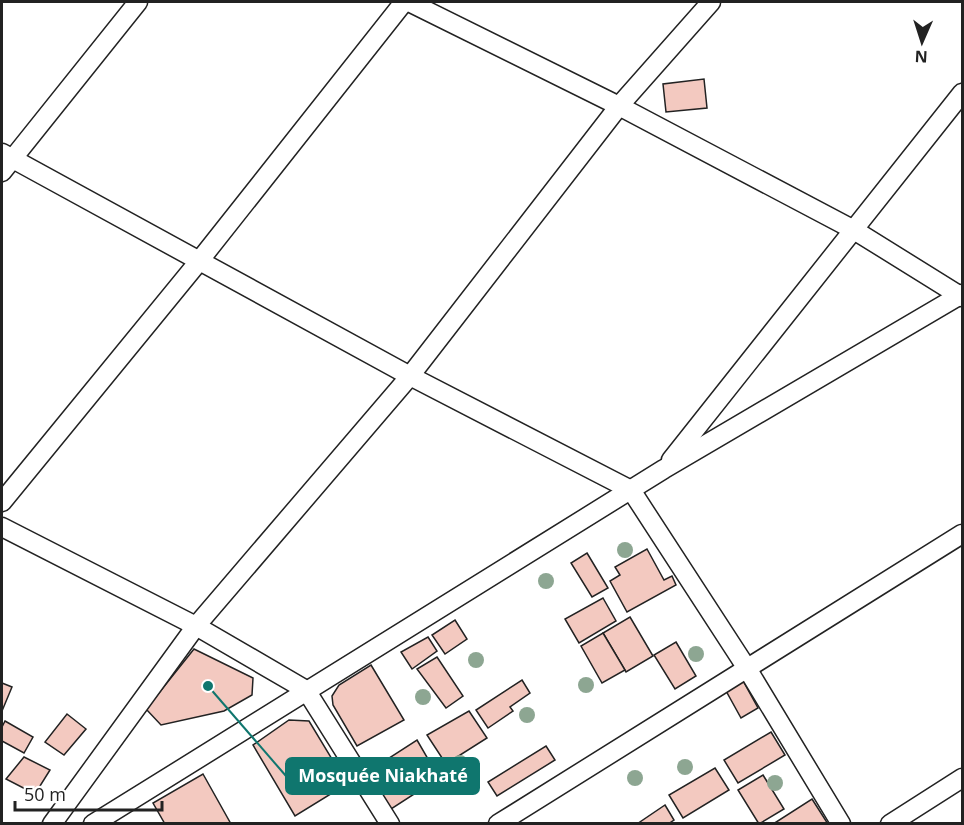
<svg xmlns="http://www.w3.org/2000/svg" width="964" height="825" font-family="'Open Sans',sans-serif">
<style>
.building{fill:#f3c9c0;stroke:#222;stroke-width:1.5}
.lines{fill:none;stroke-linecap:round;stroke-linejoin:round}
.street-casing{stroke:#222;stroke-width:21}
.street{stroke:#fff;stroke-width:18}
.tree{fill:#8da692}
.leader{fill:none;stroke:#0f766e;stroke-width:2}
.callout-dot{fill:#0f766e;stroke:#fff;stroke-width:2}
.callout{fill:#0f766e;stroke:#0f766e;stroke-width:2}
.callout-label{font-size:18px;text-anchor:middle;font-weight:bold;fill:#fff}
</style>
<rect width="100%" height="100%" fill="#fff"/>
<g class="building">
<polygon points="704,79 707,108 666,112 663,84"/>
<polygon points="647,549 664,580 672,576 676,585 627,612 610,581 620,575 615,567"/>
<polygon points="587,553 608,588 592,597 571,563"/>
<polygon points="603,598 616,621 579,643 565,619"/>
<polygon points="630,617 653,656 626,672 603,633"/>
<polygon points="455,620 467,639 445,654 432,635"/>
<polygon points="603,633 625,670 602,683 581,646"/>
<polygon points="428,637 437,651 412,669 401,652"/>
<polygon points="676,642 696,676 675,689 654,655"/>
<polygon points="194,649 253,678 252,695 224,711 161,725 146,709"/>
<polygon points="437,657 463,696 446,708 417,669"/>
<polygon points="371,665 404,720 357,746 333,705 332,696 339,685"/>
<polygon points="742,679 758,708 741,718 725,689"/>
<polygon points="522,680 530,693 510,707 513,711 488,728 476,710"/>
<polygon points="2,683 12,687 2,711"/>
<polygon points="469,711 487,738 446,764 427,735"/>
<polygon points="67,714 86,729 64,755 45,742"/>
<polygon points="289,720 309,721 347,784 295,816 253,745"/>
<polygon points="5,721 33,737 24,753 2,741 2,727"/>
<polygon points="771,732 785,755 738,783 724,760"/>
<polygon points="417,740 439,778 388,811 366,773"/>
<polygon points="546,746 555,760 497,796 488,782"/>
<polygon points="24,757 50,770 35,794 6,779"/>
<polygon points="715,768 729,790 683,818 669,795"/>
<polygon points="203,774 231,824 165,824 153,803"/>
<polygon points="763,775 784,809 759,824 738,790"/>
<polygon points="812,799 828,824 773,824"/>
<polygon points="665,805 674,820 668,824 637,824"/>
</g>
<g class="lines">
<g class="street-casing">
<g id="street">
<polyline points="409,2 619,106 854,230 962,297"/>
<polyline points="2,153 410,376 631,490 748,670 841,824"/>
<polyline points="2,172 138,2"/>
<polyline points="671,460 962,93"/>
<polyline points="2,502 200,260 404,2"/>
<polyline points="2,527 196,626 306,690 390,824"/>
<polyline points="52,824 196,626 410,376 619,106 711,2"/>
<polyline points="93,824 664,469 962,294"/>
<polyline points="498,824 962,534"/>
<polyline points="890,824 962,778"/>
</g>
</g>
<use href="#street" class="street"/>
</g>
<g class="tree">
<circle cx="625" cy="550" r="8"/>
<circle cx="546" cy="581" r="8"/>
<circle cx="696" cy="654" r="8"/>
<circle cx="476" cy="660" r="8"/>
<circle cx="586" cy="685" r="8"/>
<circle cx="423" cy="697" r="8"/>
<circle cx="527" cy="715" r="8"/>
<circle cx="460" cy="763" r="8"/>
<circle cx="685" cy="767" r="8"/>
<circle cx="635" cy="778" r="8"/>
<circle cx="775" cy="783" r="8"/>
</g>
<path class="leader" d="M208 686L286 776"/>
<circle class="callout-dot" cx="208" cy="686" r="6"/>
<rect class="callout" x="286" y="758" width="193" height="36" rx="6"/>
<g class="callout-label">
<text x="383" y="782">Mosquée Niakhaté</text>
</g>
<rect width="964" height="825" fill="none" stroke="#222222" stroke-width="6"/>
<g transform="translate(922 42) rotate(183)" stroke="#ffffff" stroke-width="4.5" paint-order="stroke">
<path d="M0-4.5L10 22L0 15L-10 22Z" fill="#222222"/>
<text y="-9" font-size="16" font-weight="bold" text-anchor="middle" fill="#222222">N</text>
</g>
<path d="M15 801v9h147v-9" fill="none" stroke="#222222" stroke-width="3"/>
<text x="24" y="801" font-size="18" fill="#222222" stroke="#ffffff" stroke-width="4.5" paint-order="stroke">50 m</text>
</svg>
